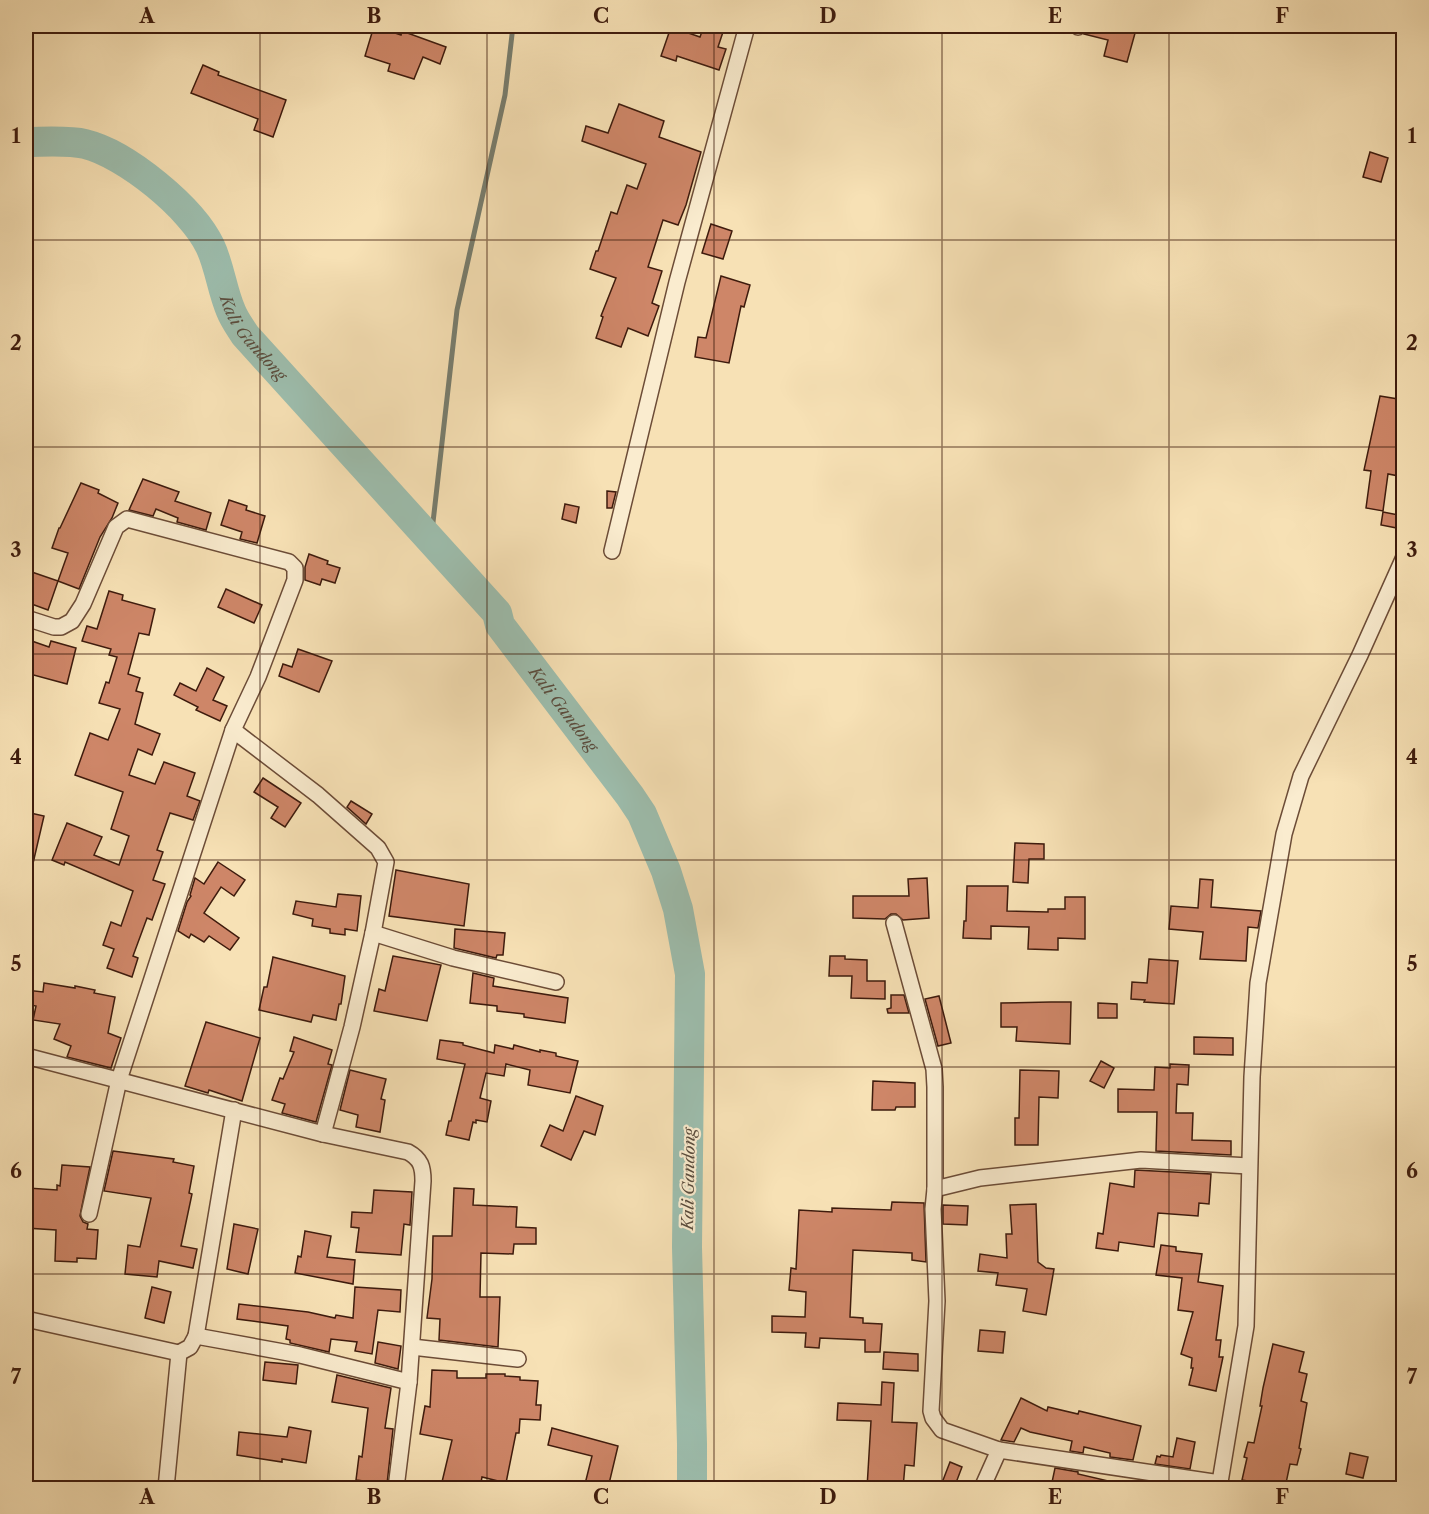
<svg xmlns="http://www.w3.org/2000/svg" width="1429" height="1514" font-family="'Libre Caslon Text',serif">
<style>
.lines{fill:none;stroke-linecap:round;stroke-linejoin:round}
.stream{stroke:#777d6e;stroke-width:5}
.river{stroke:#9dbeae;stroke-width:30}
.building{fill:#ce8668;stroke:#3e1b0d;stroke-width:1.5}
.street-casing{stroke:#6c4c37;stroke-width:18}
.street{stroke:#faeccf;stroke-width:15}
.grid{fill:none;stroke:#3e1b0d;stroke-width:1.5;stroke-opacity:0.55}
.labels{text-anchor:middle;stroke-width:4.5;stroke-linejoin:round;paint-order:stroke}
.water-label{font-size:16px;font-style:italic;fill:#5a4c3d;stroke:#faeccf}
.neatline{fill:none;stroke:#3e1b0d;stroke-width:2}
.grid-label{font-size:20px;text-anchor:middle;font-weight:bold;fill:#3e1b0d}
</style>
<rect width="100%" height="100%" fill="#f7e1b5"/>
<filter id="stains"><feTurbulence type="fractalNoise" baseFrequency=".00333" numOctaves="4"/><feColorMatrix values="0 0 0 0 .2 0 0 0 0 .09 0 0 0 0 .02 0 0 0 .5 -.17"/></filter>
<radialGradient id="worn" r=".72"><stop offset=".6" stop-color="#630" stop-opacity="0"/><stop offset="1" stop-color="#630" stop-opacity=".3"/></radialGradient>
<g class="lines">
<polyline class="stream" points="431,540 457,310 505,95 513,26"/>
<path class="river" id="s1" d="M26,142C43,142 68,140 85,144C126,154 192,208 210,246C220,267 222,291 231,311C234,319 240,327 245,335L497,613L500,625L630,796L642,814L666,871L678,909L690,974L687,1247L692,1444V1488"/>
</g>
<g class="building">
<polygon points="374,26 401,35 402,31 446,47 440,64 423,57 414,79 388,71 390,64 365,56"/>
<polygon points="704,26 712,26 724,29 718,47 726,49 719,70 677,56 676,61 661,56 671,27 700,37"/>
<polygon points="1088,26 1137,26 1127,62 1104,56 1108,40 1084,34"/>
<polygon points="203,65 219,72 218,75 286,100 273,137 254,130 258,119 191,93"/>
<polygon points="619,104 664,121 659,137 701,152 686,205 678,225 663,220 648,267 662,271 652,303 659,306 648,336 628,328 621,347 596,338 603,317 601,316 616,278 590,269 596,251 598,251 611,212 617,214 627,185 637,189 646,164 582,141 586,126 608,133"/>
<polygon points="1370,152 1388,158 1381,182 1363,177"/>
<polygon points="711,224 732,231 723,259 702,253"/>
<polygon points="721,276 750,285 744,307 741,306 729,363 695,357 698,337 706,338"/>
<polygon points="1380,396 1404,400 1404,477 1388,474 1383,511 1366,508 1371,471 1364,470"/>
<polygon points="143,479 179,492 175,501 211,513 206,530 177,522 178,518 156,509 153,516 129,510"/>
<polygon points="81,483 99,490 98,493 118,503 112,518 100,537 79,589 58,581 68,553 52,548 59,528 60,528"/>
<polygon points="607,491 616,492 612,508 607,508"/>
<polygon points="229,500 247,506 246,510 265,516 257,543 240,539 242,532 221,525"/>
<polygon points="565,504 579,507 576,523 562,519"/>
<polygon points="1383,512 1404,516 1402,529 1381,525"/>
<polygon points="309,554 328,561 327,564 340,568 335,583 322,579 320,585 305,580 305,567"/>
<polygon points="26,570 58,581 48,610 26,602"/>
<polygon points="226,589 262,605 254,623 218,607"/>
<polygon points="109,591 123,595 122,600 155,609 149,635 139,633 128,674 140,678 136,691 143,693 135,724 160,734 152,755 138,749 129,775 155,784 164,762 195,773 187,796 200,801 193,820 170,813 157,850 163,852 153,880 165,884 152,920 147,918 133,956 138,958 132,977 107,968 114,949 103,945 111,922 121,926 133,891 65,862 64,865 52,860 67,823 102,837 94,855 119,865 129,836 111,829 123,792 75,775 90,733 108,740 120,709 99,703 106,682 109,683 117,657 109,655 111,649 82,641 87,626 97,629"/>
<polygon points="26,639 49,647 51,641 76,648 67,684 26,673"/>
<polygon points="298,649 332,661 319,692 279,676 283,664 292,667"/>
<polygon points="207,668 224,677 213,700 227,706 220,721 196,710 198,707 174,695 180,683 196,691"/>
<polygon points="263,778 301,803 285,827 271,818 278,807 254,792"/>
<polygon points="351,801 372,814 366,824 347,807"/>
<polygon points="26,812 44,816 31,872 26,872"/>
<polygon points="1015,843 1044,844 1044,859 1029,859 1028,883 1013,882"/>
<polygon points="218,862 245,880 234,896 221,887 204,913 239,938 230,950 209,936 204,942 191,934 189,938 178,931 187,902 191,896 190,895 195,878 204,884"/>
<polygon points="396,870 469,884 464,926 389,916"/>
<polygon points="927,878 929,918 903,920 896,914 891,914 885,919 853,918 853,896 909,896 908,879"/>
<polygon points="1200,879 1213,880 1211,907 1261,911 1258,928 1248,927 1246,961 1200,959 1203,932 1169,929 1171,906 1198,908"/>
<polygon points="967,886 1008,886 1007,911 1048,912 1048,909 1065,909 1065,897 1085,897 1085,939 1058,938 1058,950 1028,949 1029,927 991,926 991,939 963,938 964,921 966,921"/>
<polygon points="338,894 361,896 357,931 345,929 345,935 330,933 330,929 312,926 313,919 293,914 296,901 336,907"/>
<polygon points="455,929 505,933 503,955 497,955 496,958 454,948"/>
<polygon points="393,956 441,965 427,1021 374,1011 379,989 385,991"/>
<polygon points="830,956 845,956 845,959 867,960 867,981 885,981 885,999 851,998 852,976 829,976"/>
<polygon points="273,957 345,976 341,1004 339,1004 336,1020 313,1015 311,1022 259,1010 264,987 267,987"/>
<polygon points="1149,959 1178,961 1174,1004 1144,1002 1145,1000 1131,999 1132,982 1147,983"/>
<polygon points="473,973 494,978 493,986 568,998 565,1023 524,1017 524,1014 497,1011 497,1006 470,1003"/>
<polygon points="44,983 75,988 75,986 95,990 94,993 115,997 108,1033 121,1038 111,1068 67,1057 71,1046 54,1039 60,1024 33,1020 36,1006 26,1004 26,990 43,992"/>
<polygon points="891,995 904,995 909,1013 888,1013 887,1009 891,1008"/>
<polygon points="939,996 951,1043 938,1046 925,999"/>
<polygon points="1051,1002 1071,1002 1070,1044 1016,1041 1017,1027 1001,1027 1001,1003"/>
<polygon points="1098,1003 1117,1004 1117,1018 1098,1018"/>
<polygon points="206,1022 260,1038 242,1101 209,1090 208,1093 185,1086"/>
<polygon points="294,1037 332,1050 328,1064 332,1065 316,1122 282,1113 285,1104 272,1100 280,1078 283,1079 294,1052 290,1051"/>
<polygon points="1194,1037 1233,1038 1233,1055 1194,1054"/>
<polygon points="440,1040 463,1043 463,1045 494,1053 495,1045 513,1049 514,1045 540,1052 540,1050 556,1053 556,1056 578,1061 570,1093 528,1085 530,1070 506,1064 504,1076 486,1073 480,1098 491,1101 487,1122 476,1120 476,1123 473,1122 469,1140 446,1135 449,1121 451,1121 465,1064 437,1059"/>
<polygon points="1101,1061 1114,1068 1104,1088 1090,1081"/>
<polygon points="1170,1064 1189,1065 1188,1085 1177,1084 1176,1113 1193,1113 1192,1140 1231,1141 1231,1155 1156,1151 1157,1112 1118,1112 1118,1089 1154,1090 1155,1067 1170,1068"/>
<polygon points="350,1070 386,1079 381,1099 385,1100 380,1132 356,1127 358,1115 340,1110"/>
<polygon points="1020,1070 1059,1071 1058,1098 1039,1097 1038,1145 1015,1145 1015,1118 1019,1118"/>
<polygon points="873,1081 915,1083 915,1107 896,1107 895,1110 872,1110"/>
<polygon points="576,1096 603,1106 595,1135 584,1131 571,1160 541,1146 550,1125 563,1131"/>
<polygon points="113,1151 174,1159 173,1162 194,1166 189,1193 192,1194 181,1246 197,1249 193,1268 159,1261 157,1277 125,1274 128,1245 140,1247 151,1198 104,1191"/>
<polygon points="62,1165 90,1167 80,1216 83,1222 88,1224 87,1229 98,1230 96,1259 77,1258 77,1262 55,1261 56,1230 26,1228 28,1188 57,1190 57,1185 60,1186"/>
<polygon points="1135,1170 1211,1174 1209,1204 1199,1203 1198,1216 1158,1213 1154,1247 1119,1242 1118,1251 1096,1248 1098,1233 1103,1234 1110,1183 1134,1187"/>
<polygon points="454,1188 474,1189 473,1205 517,1207 516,1227 536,1228 536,1244 514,1244 513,1254 481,1253 480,1297 500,1297 498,1347 439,1340 440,1319 427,1318 432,1279 433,1236 452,1236"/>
<polygon points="374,1190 412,1192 410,1225 404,1224 401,1255 356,1252 359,1228 351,1227 352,1212 372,1213"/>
<polygon points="892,1202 924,1203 926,1262 912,1260 912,1253 853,1250 850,1317 863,1318 863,1323 882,1324 880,1352 865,1352 865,1340 820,1338 819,1348 805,1347 806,1333 772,1332 772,1316 805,1317 806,1292 789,1290 791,1268 796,1269 799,1210 832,1212 832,1208 891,1210"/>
<polygon points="1036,1204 1038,1262 1046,1268 1054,1269 1046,1315 1023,1311 1027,1289 996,1285 998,1273 978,1271 980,1254 1007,1258 1006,1234 1012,1234 1010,1205"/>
<polygon points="943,1205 968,1206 967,1225 943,1224"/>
<polygon points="234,1224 258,1229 248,1274 227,1269"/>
<polygon points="305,1231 331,1236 327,1257 355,1260 353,1284 295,1273 298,1256 301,1257"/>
<polygon points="1161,1245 1176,1247 1176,1251 1202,1254 1198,1282 1223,1286 1216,1340 1221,1340 1219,1357 1223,1357 1216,1391 1189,1385 1193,1368 1191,1368 1192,1358 1181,1354 1193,1312 1178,1310 1182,1278 1156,1275"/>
<polygon points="152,1287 171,1292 164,1323 145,1318"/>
<polygon points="355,1287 401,1290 400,1312 378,1310 372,1354 355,1351 357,1342 331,1339 329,1352 290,1343 290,1340 286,1339 288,1326 237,1319 239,1304 308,1312 335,1318 336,1315 353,1318"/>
<polygon points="980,1330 1005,1332 1003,1353 978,1351"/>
<polygon points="378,1342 401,1346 398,1369 375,1363"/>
<polygon points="1273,1344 1304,1352 1299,1372 1307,1374 1301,1401 1307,1403 1299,1448 1301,1449 1297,1465 1290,1464 1285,1488 1242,1480 1247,1458 1244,1457 1248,1442 1254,1443 1262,1406 1260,1406 1263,1388"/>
<polygon points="884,1352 918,1354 918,1371 883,1369"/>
<polygon points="265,1362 298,1365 296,1384 263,1380"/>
<polygon points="432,1370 457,1371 457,1378 486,1378 486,1374 505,1374 505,1376 520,1377 520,1380 538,1381 536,1405 541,1405 540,1420 520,1419 519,1433 516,1433 506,1483 482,1477 480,1488 447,1488 448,1483 442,1482 452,1440 420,1434 425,1406 430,1407"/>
<polygon points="337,1375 391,1388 385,1428 393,1429 387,1484 356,1480 359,1456 362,1457 368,1408 332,1402"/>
<polygon points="882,1382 894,1383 892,1422 917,1423 914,1466 905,1465 903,1488 867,1488 871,1421 837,1420 838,1403 881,1405"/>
<polygon points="1021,1398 1047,1411 1048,1407 1078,1414 1079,1411 1141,1426 1133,1460 1110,1457 1110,1453 1084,1447 1083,1453 1070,1451 1072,1441 1030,1432 1021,1428 1014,1442 1001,1440"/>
<polygon points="289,1427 311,1431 306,1463 282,1459 282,1462 237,1455 239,1432 287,1437"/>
<polygon points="552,1428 618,1446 608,1488 584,1488 592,1456 548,1445"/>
<polygon points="1177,1438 1195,1442 1190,1469 1155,1464 1157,1456 1160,1457 1161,1455 1173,1457"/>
<polygon points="1350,1453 1368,1457 1363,1478 1346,1474"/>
<polygon points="950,1462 962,1467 954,1488 940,1488"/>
<polygon points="1055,1468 1078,1472 1078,1474 1117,1483 1116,1488 1051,1487"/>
<polygon points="1151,1483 1186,1488 1150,1488"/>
</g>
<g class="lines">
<g class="street-casing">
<g id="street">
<polyline points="1078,27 1078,26"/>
<polyline points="612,551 677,282 747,26"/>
<polyline points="26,618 54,627 61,627 72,621 83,604 116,527 127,519 289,562 295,568 295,580 258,677 233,730 119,1080 89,1214"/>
<polyline points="233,730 318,795 378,848 386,862 373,933 352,1027 323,1134"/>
<polyline points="894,923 934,1069 935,1087 935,1189"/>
<polyline points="373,933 453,958 556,982"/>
<path d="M26,1056L323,1134L408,1152C421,1159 423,1167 423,1181L409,1382L396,1488"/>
<polyline points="26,1319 179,1353"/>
<polyline points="196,1336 234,1110"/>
<polyline points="412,1347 518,1359"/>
<polyline points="1220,1483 999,1450 942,1430 933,1418 931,1411 937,1301 933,1209 935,1189 980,1178 1141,1160 1249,1166"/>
<polyline points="166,1488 179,1353 190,1347 196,1336 300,1355 409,1382"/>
<polyline points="982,1488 999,1450"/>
<polyline points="1219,1488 1246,1326 1252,1077 1258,983 1284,834 1301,776 1360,655 1404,557"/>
</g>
</g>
<use href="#street" class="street"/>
</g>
<path class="grid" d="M260,26V1488M487,26V1488M714,26V1488M942,26V1488M1169,26V1488M26,240H1404M26,447H1404M26,654H1404M26,860H1404M26,1067H1404M26,1274H1404"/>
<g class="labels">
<g class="water-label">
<text dy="6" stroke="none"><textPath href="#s1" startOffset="327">Kali Gandong</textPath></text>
<text dy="6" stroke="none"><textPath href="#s1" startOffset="813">Kali Gandong</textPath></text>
<text transform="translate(688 1179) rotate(-89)" y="6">Kali Gandong</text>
</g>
</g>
<rect width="1429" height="1514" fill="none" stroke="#f7e1b5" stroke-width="66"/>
<rect x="33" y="33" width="1363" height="1448" class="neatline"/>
<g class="grid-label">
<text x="147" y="23">A</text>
<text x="374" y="23">B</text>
<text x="601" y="23">C</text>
<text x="828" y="23">D</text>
<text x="1055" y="23">E</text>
<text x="1282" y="23">F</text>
<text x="16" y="143">1</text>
<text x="1412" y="143">1</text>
<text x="16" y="350">2</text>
<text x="1412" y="350">2</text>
<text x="16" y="557">3</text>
<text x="1412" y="557">3</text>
<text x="16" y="764">4</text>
<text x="1412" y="764">4</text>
<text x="16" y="971">5</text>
<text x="1412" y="971">5</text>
<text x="16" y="1178">6</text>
<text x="1412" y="1178">6</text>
<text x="16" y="1384">7</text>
<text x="1412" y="1384">7</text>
<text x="147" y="1504">A</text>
<text x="374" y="1504">B</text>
<text x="601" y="1504">C</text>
<text x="828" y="1504">D</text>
<text x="1055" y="1504">E</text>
<text x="1282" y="1504">F</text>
</g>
<rect width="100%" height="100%" filter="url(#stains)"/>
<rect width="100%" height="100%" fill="url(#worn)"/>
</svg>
